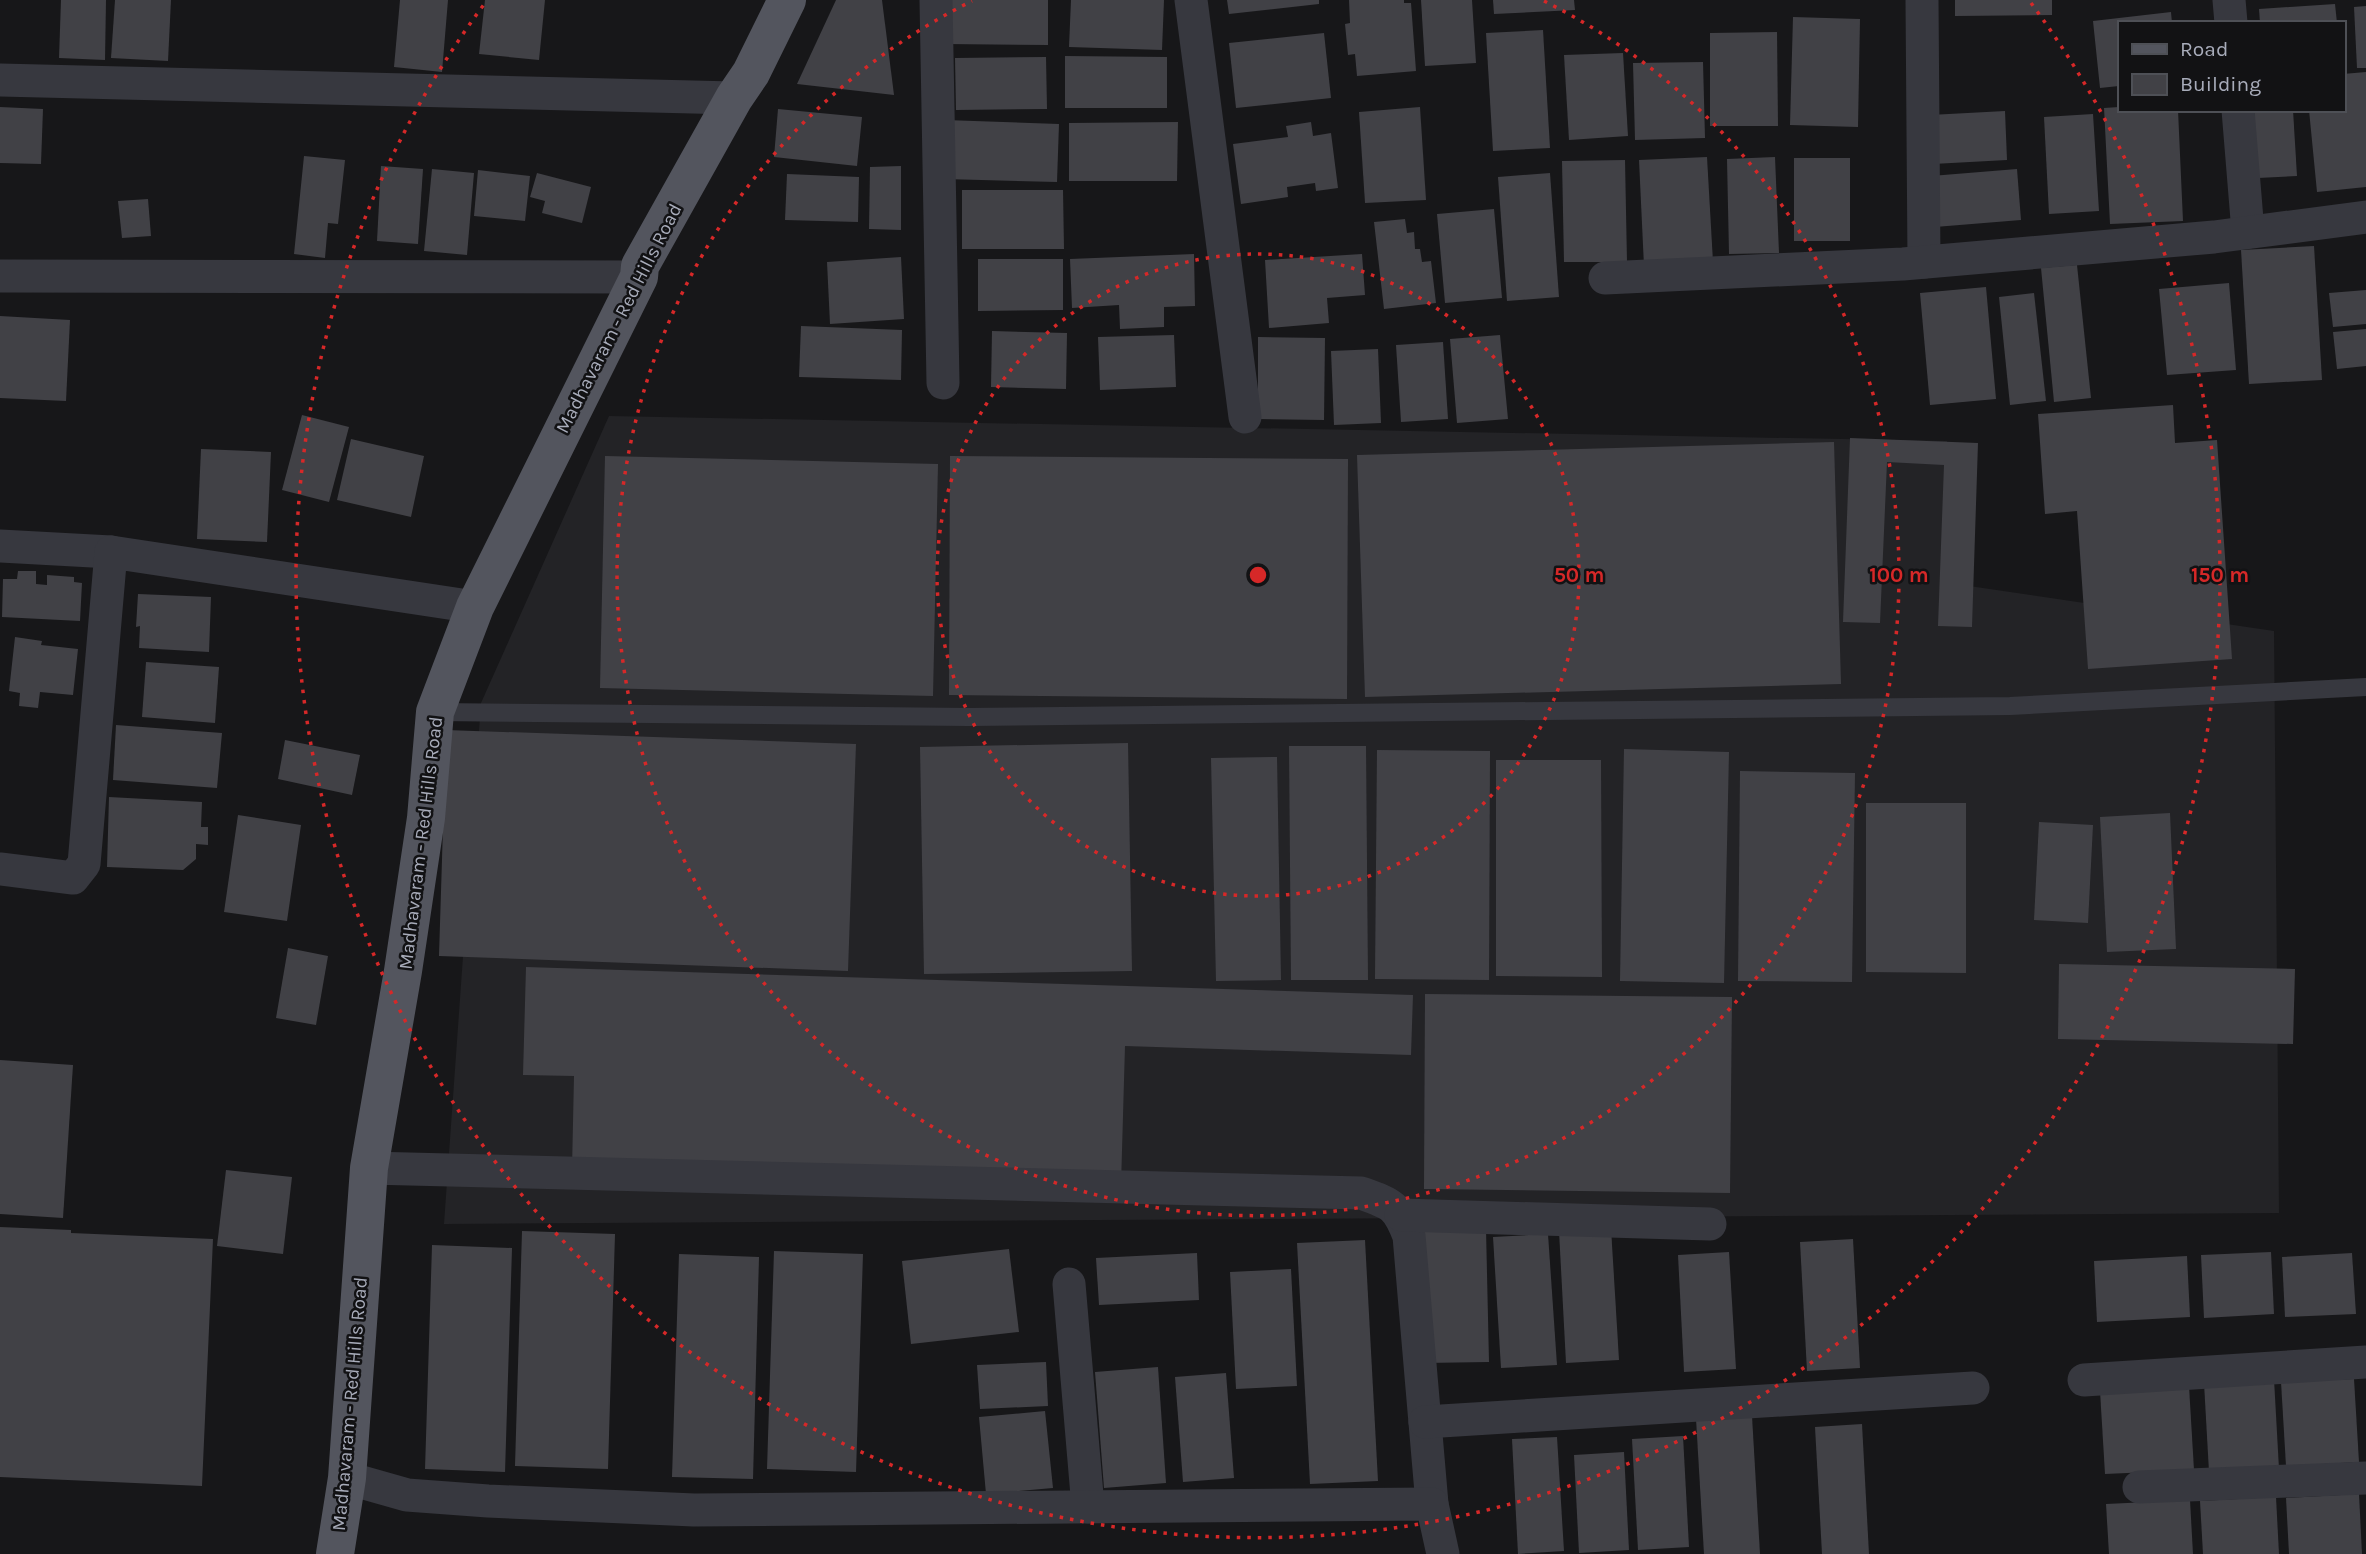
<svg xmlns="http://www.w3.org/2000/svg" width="2366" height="1554" font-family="Karla,sans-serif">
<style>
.built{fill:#232326}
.building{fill:#414146}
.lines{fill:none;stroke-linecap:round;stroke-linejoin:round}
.service{stroke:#37383f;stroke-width:18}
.minor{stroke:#37383f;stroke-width:33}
.primary{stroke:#53555e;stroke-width:38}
.ring{fill:none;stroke:#d62828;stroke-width:3.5;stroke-dasharray:3.5 7}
.labels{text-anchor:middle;stroke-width:5;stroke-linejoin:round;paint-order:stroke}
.street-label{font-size:19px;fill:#a8acba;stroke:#121214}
.centre{fill:#d62828;stroke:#121214;stroke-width:3.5}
.ring-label{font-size:21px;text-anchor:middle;font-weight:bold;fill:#d62828;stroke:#121214;stroke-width:5;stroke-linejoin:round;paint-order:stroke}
</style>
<rect width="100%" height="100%" fill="#171719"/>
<polygon class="built" points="609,416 1947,441 1942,582 2274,631 2279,1213 444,1224 481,703"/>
<g class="building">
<polygon points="61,0 106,0 105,60 59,58"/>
<polygon points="115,0 171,0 168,61 111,58"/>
<polygon points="400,0 448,0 442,72 394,67"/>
<polygon points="485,0 545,0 539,60 479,54"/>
<polygon points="836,0 882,0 894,95 797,84"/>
<polygon points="944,0 1048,0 1048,45 944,44"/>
<polygon points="1071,0 1164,0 1162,50 1069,47"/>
<polygon points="1227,0 1319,0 1319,4 1229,14"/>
<polygon points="1349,0 1404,0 1404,3 1411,3 1416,71 1357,76 1355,54 1348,55 1345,24 1350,23"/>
<polygon points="1421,0 1472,0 1476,63 1425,66"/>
<polygon points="1493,0 1574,0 1575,10 1494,14"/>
<polygon points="1955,0 2052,0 2052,15 1955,16"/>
<polygon points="2335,4 2337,23 2260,23 2259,9"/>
<polygon points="2366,6 2366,68 2357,68 2354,7"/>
<polygon points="2171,12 2172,23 2119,23 2119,86 2100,88 2093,21"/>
<polygon points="1793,17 1860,19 1858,127 1790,125"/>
<polygon points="1543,30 1550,148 1493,151 1486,33"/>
<polygon points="1777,32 1778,126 1710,126 1710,33"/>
<polygon points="1324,33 1331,98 1236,108 1229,43"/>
<polygon points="1623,53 1628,136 1569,140 1564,55"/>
<polygon points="1065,56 1167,57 1167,108 1065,108"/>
<polygon points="1046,57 1047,109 956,110 955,58"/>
<polygon points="1703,62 1705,138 1635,140 1633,63"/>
<polygon points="2366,72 2366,187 2317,192 2309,110 2343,110 2343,74"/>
<polygon points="0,107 43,109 41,164 0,163"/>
<polygon points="1420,107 1426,200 1365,203 1359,112"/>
<polygon points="2119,107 2119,110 2178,110 2183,221 2110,224 2104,108"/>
<polygon points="778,109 862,117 857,166 774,157"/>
<polygon points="2254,110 2293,110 2297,176 2258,178"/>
<polygon points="2005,111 2007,160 1933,164 1930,115"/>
<polygon points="2093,114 2099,211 2049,214 2044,117"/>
<polygon points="945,120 1059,124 1057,182 944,179"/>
<polygon points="1178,122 1177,181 1069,181 1069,123"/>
<polygon points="1311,122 1313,136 1331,133 1338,188 1316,191 1315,183 1287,187 1288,197 1241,204 1233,144 1288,137 1286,126"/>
<polygon points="304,156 345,160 338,224 328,223 325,258 294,254"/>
<polygon points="1707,157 1713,262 1644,266 1639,160"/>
<polygon points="1775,157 1779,253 1729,254 1727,159"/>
<rect x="1794" y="158" width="56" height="83"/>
<polygon points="1625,160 1627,262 1564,262 1562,161"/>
<polygon points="381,166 423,169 418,244 377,241"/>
<polygon points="901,166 901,230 869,229 870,167"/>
<polygon points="432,169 474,173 467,255 424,251"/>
<polygon points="2017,169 2021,220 1935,227 1931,176"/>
<polygon points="478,170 530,176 525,221 474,216"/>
<polygon points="537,173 591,187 582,223 542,213 545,201 530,197"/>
<polygon points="1550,173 1559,297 1507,301 1498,177"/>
<polygon points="787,174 859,177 858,222 785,220"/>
<polygon points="962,190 1063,190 1064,249 962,249"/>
<polygon points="148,199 151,236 122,238 118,201"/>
<polygon points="1494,209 1502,298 1445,303 1437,214"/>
<polygon points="1405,219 1407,233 1414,232 1415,249 1420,249 1422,262 1431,261 1436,303 1384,309 1374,222"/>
<polygon points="2314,246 2322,380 2249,384 2241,250"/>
<polygon points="1194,254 1195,306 1164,307 1164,327 1120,329 1119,305 1072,308 1070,259"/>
<polygon points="1362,254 1365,295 1327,298 1329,323 1269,328 1265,260"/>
<polygon points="901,257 904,319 830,324 827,262"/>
<polygon points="978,259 1063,259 1063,310 978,311"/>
<polygon points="2077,265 2091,398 2054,402 2041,268"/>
<polygon points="2229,283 2236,370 2167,375 2159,289"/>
<polygon points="1986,287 1996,399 1930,405 1920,293"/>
<polygon points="2366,290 2366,324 2333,327 2329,293"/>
<polygon points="2034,293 2046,401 2010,405 1999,297"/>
<polygon points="0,316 70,320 66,401 0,398"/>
<polygon points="801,326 902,330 901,380 799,377"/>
<polygon points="2366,329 2366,366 2337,369 2333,332"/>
<polygon points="992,331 1067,333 1066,389 991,387"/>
<polygon points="1174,335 1176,387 1100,390 1098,337"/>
<polygon points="1500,335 1508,419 1457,423 1450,339"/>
<polygon points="1258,337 1325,338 1324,420 1258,419"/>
<polygon points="1443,342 1448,419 1401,422 1396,345"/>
<polygon points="1378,349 1381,423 1334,425 1331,351"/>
<polygon points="2173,405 2175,443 2217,440 2232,659 2088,669 2077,511 2045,514 2038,414"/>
<polygon points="302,415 349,427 329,502 282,490"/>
<polygon points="1850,438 1978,443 1972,627 1938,626 1944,465 1887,462 1880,623 1843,622"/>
<polygon points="351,439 424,456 411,517 337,500"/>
<polygon points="1834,442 1841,684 1365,697 1357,455"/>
<polygon points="201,449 271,452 267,542 197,539"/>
<polygon points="605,456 938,464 933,696 600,688"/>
<polygon points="950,456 1348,459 1347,699 949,695"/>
<polygon points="18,571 36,571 36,584 47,585 47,575 74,577 74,582 82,583 80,621 2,617 3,579 17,579"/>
<polygon points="138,594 211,597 209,652 139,648 140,626 136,627"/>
<polygon points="15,637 42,641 41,645 78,649 73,695 40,692 38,708 19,706 20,693 9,691"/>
<polygon points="146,662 219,667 215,723 142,717"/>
<polygon points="116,725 222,733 217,788 113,780"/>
<polygon points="446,730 856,744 848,971 439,956"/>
<polygon points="285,740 360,755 352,795 278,779"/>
<polygon points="1128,743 1132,971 924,974 920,747"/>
<polygon points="1289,746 1366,746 1368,980 1291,980"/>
<polygon points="1624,749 1729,752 1724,983 1620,981"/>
<polygon points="1377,750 1490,751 1489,980 1375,979"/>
<polygon points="1277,757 1281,980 1216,981 1211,758"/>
<polygon points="1496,760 1601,760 1602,977 1496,976"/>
<polygon points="1740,771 1855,773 1852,982 1738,981"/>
<polygon points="109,797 202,802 201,827 208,827 208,845 196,844 196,859 183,870 107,867"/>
<polygon points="1866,803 1966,803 1966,973 1866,972"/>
<polygon points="2170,813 2176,949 2107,952 2100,817"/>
<polygon points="238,815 301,825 287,921 224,912"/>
<polygon points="2039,822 2093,825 2088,923 2034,920"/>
<polygon points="288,948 328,956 316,1025 276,1018"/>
<polygon points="2059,964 2295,969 2293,1044 2058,1039"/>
<polygon points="526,967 1413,995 1411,1055 1125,1046 1121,1185 572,1169 574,1076 523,1075"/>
<polygon points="1425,994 1732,997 1730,1193 1424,1189"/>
<polygon points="0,1060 73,1065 63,1218 0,1214"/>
<polygon points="226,1170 292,1177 283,1254 217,1246"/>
<polygon points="0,1227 71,1230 71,1233 213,1239 202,1486 0,1477"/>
<polygon points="1611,1228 1619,1360 1566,1363 1559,1231"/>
<polygon points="1486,1229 1489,1362 1424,1363 1421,1231"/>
<polygon points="522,1231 615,1234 608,1469 515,1466"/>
<polygon points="1548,1234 1557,1365 1501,1368 1493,1237"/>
<polygon points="1853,1239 1860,1368 1807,1371 1800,1242"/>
<polygon points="1365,1240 1378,1481 1310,1484 1297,1243"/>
<polygon points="432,1245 512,1248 505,1472 425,1469"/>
<polygon points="1009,1249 1019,1332 911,1344 902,1261"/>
<polygon points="774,1251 863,1254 856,1472 767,1469"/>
<polygon points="1729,1252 1736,1369 1684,1372 1678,1255"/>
<polygon points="2271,1252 2274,1314 2204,1318 2201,1255"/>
<polygon points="1197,1253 1199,1300 1099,1305 1096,1258"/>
<polygon points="2352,1253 2356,1314 2285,1317 2282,1257"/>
<polygon points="679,1254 759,1257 753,1479 672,1477"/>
<polygon points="2187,1256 2190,1317 2097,1322 2094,1261"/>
<polygon points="1291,1269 1297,1386 1236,1389 1230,1272"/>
<polygon points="1046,1362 1048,1406 980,1409 977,1365"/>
<polygon points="1158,1367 1166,1483 1104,1488 1095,1372"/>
<polygon points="1226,1373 1234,1478 1183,1482 1175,1377"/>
<polygon points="2274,1379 2279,1469 2209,1472 2204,1383"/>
<polygon points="2354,1379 2359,1462 2286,1466 2281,1382"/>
<polygon points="2189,1386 2194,1470 2105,1474 2100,1391"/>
<polygon points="1045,1411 1053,1488 986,1494 979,1417"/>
<polygon points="1752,1416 1760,1554 1704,1554 1696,1419"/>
<polygon points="1862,1424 1869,1554 1822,1554 1815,1427"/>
<polygon points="1683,1436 1689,1547 1638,1550 1632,1439"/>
<polygon points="1557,1437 1564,1551 1518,1554 1512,1439"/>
<polygon points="1624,1452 1629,1550 1579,1553 1574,1455"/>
<polygon points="2359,1494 2362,1554 2289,1554 2286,1498"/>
<polygon points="2276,1497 2279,1554 2203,1554 2200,1501"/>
<polygon points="2190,1500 2193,1554 2109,1554 2106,1504"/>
</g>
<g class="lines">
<polyline class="service" points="435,712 969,717 2010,706 2366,687"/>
<g class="minor">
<polyline points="936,0 943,383"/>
<polyline points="1191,0 1245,417"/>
<polyline points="1922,0 1924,262"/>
<polyline points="2229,0 2231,23"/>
<polyline points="0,80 734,98"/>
<polyline points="2238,110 2248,232"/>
<polyline points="0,276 639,277"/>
<polyline points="1605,278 1903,264 2214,237 2366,217"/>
<polyline points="0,546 111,552"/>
<polyline points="0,869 73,878 84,864 111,552 475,607"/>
<path d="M369,1168L1361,1193C1392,1204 1397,1205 1409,1236L1432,1504"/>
<polyline points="1401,1215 1710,1224"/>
<polyline points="1069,1284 1088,1507"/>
<polyline points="2084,1380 2366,1362"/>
<polyline points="1425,1422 1973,1388"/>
<polyline points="347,1478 407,1495 488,1501 694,1510 1432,1504 1443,1554"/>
<polyline points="2139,1487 2366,1478"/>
</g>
<polyline class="primary" points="335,1554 347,1478 369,1168 403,971 426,818 435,712 475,607 639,277 640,266 734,98 751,73 787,0"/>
</g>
<g class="ring">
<circle cx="1258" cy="575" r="321"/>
<path d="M1544 1A641 641 0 1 1 972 1"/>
<path d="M2031 3A962 962 0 1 1 485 3"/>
</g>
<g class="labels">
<g class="street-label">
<text transform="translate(618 318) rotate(-63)" y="7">Madhavaram - Red Hills Road</text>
<text transform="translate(420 843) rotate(-83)" y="7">Madhavaram - Red Hills Road</text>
<text transform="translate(349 1404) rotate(-85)" y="7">Madhavaram - Red Hills Road</text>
</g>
</g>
<circle cx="1258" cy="575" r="10" class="centre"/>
<g class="ring-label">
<text x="1579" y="582">50 m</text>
<text x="1899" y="582">100 m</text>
<text x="2220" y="582">150 m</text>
</g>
<rect x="2118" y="21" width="228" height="91" fill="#121214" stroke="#4e5056" stroke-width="2"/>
<rect x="2132" y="44" width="35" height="10" fill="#53555e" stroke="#4e5056" stroke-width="2"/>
<text x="2180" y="56" font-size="21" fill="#a8acba">Road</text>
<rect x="2132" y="74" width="35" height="21" fill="#414146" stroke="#4e5056" stroke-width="2"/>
<text x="2180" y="91" font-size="21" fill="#a8acba">Building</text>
</svg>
